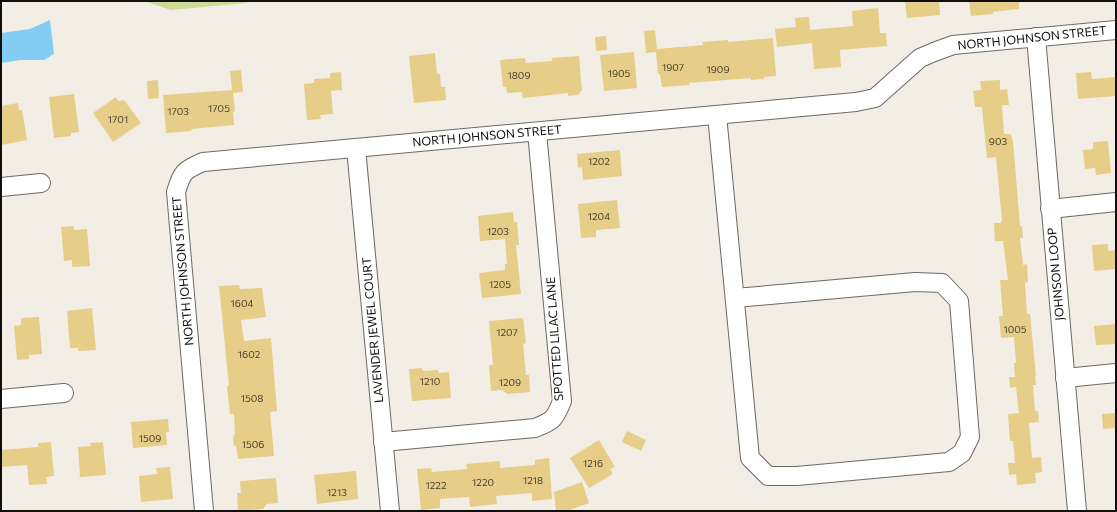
<svg xmlns="http://www.w3.org/2000/svg" width="1117" height="512" font-family="Commissioner,sans-serif">
<style>
.green{fill:#cddb97}
.water{fill:#83ccf4}
.building{fill:#e6cd88}
.lines{fill:none;stroke-linecap:round;stroke-linejoin:round}
.minor-casing{stroke:#6c6962;stroke-width:20}
.minor{stroke:#fff;stroke-width:18}
.labels{text-anchor:middle;stroke-width:4;stroke-linejoin:round;paint-order:stroke}
.number-label{font-size:10px;fill:#463e2c}
.street-label{font-size:12px;fill:#100f0d;stroke:#fff}
</style>
<rect width="100%" height="100%" fill="#f2eee6"/>
<polygon class="green" points="144,1 250,1 246,3 171,10"/>
<polygon class="water" points="50,20 54,54 44,60 20,60 1,63 1,33 30,29"/>
<g class="building">
<polygon points="905,1 939,1 940,15 907,18"/>
<polygon points="969,1 1019,1 1019,9 993,12 993,14 971,16"/>
<polygon points="878,8 880,33 886,33 887,46 840,50 841,67 814,69 812,43 777,47 775,29 796,27 795,18 809,17 810,30 853,26 852,11"/>
<polygon points="655,30 657,49 703,45 702,42 728,40 728,42 773,38 776,76 764,77 764,79 751,80 751,78 689,83 690,85 662,87 660,74 658,73 656,52 646,53 644,31"/>
<polygon points="606,36 607,50 596,51 595,37"/>
<polygon points="634,52 637,88 604,91 600,55"/>
<polygon points="435,53 437,74 440,74 441,87 445,87 446,100 414,103 409,56"/>
<polygon points="579,56 582,90 578,95 568,96 568,93 523,98 522,92 507,93 506,87 503,87 500,60 525,58 526,63 552,61 552,58"/>
<polygon points="241,70 243,92 233,93 235,111 233,112 234,125 191,129 192,131 166,133 163,95 232,90 230,71"/>
<polygon points="341,72 342,90 331,91 333,114 320,115 321,119 307,120 304,84 314,83 314,79 330,78 330,73"/>
<polygon points="1091,72 1092,79 1116,77 1116,96 1078,99 1076,73"/>
<polygon points="158,80 159,98 148,99 147,81"/>
<polygon points="1000,80 1000,90 1007,89 1009,105 1002,105 1004,134 1011,134 1013,141 1020,226 1022,226 1023,238 1020,238 1023,265 1027,264 1028,282 1025,283 1027,314 1030,314 1036,376 1035,376 1036,385 1033,385 1035,411 1038,411 1039,422 1029,423 1032,458 1041,457 1042,472 1035,473 1036,483 1017,485 1016,474 1009,475 1008,463 1015,463 1013,441 1010,441 1008,414 1019,413 1016,387 1010,388 1009,377 1015,377 1014,363 1016,363 1014,337 1001,338 999,316 1003,316 1000,280 1008,280 1003,241 995,241 994,223 1001,223 1002,220 996,157 987,158 982,107 975,107 973,91 981,90 980,81"/>
<polygon points="74,94 79,132 71,133 71,136 54,138 49,97"/>
<polygon points="116,97 118,101 124,100 141,123 113,142 93,113"/>
<polygon points="18,103 19,110 22,110 27,140 1,145 1,106"/>
<polygon points="1108,141 1111,173 1096,175 1095,168 1085,169 1083,150 1093,149 1093,142"/>
<polygon points="620,150 622,176 583,180 582,167 578,168 577,154"/>
<polygon points="617,200 620,228 596,230 596,237 581,238 578,204"/>
<polygon points="513,212 514,222 517,222 519,245 516,245 521,294 482,298 479,273 505,270 505,264 507,264 505,239 480,241 478,216"/>
<polygon points="74,226 74,230 87,229 90,266 72,267 72,260 64,261 61,227"/>
<polygon points="1108,244 1108,251 1116,250 1116,269 1094,271 1092,245"/>
<polygon points="239,285 240,289 262,288 266,317 241,320 244,341 271,338 277,411 270,412 274,456 238,459 236,446 234,446 233,437 235,434 234,414 230,414 227,386 229,386 219,286"/>
<polygon points="92,308 96,350 78,351 78,348 70,348 67,311"/>
<polygon points="39,317 42,354 29,355 29,359 17,360 14,326 21,325 21,318"/>
<polygon points="523,318 526,343 523,344 526,375 529,375 530,392 507,394 502,390 491,391 489,365 493,365 489,321"/>
<polygon points="1116,324 1116,344 1096,345 1094,326"/>
<polygon points="422,368 423,371 438,370 439,373 449,372 451,398 412,401 409,369"/>
<polygon points="1116,413 1116,428 1103,429 1102,414"/>
<polygon points="168,419 169,432 166,432 167,445 133,448 131,422"/>
<polygon points="627,431 646,440 641,451 622,442"/>
<polygon points="599,440 615,467 610,469 613,474 589,488 570,458"/>
<polygon points="51,442 54,476 46,477 47,484 29,485 27,465 1,467 1,450 38,447 38,443"/>
<polygon points="103,442 106,475 80,477 78,447 91,446 90,443"/>
<polygon points="549,458 552,499 532,501 532,493 496,496 497,504 470,507 469,497 440,499 440,508 421,510 417,469 431,468 432,472 467,469 466,464 500,461 500,468 535,465 535,460"/>
<polygon points="170,467 173,499 141,502 139,476 157,474 156,468"/>
<polygon points="356,471 358,499 317,504 314,475"/>
<polygon points="276,478 278,503 267,504 263,509 238,511 237,493 241,493 240,481"/>
<polygon points="582,482 589,503 567,511 556,511 554,492"/>
</g>
<g class="lines">
<g class="minor-casing">
<g id="minor">
<polyline points="1036,37 1077,511"/>
<polyline points="717,115 750,458 768,476 797,476 949,462 962,453 970,437 959,301 942,283 915,282 735,298"/>
<polyline points="356,148 390,511"/>
<polyline points="1,187 41,183"/>
<polyline points="1050,209 1116,202"/>
<polyline points="1065,378 1116,373"/>
<polyline points="1,399 64,393"/>
<path d="M383,442L535,428C553,421 555,419 562,401L537,132"/>
<path d="M204,511L176,192C182,172 184,170 203,162L856,102L875,98L920,58L934,52L953,45L1116,30"/>
</g>
</g>
<use href="#minor" class="minor"/>
</g>
<g class="labels">
<g class="number-label">
<text x="673" y="71">1907</text>
<text x="718" y="73">1909</text>
<text x="619" y="77">1905</text>
<text x="519" y="79">1809</text>
<text x="219" y="112">1705</text>
<text x="178" y="115">1703</text>
<text x="118" y="123">1701</text>
<text x="998" y="145">903</text>
<text x="599" y="165">1202</text>
<text x="599" y="220">1204</text>
<text x="498" y="235">1203</text>
<text x="500" y="288">1205</text>
<text x="242" y="307">1604</text>
<text x="1015" y="333">1005</text>
<text x="507" y="336">1207</text>
<text x="249" y="358">1602</text>
<text x="430" y="385">1210</text>
<text x="510" y="386">1209</text>
<text x="252" y="402">1508</text>
<text x="150" y="442">1509</text>
<text x="253" y="448">1506</text>
<text x="593" y="467">1216</text>
<text x="533" y="484">1218</text>
<text x="483" y="486">1220</text>
<text x="436" y="489">1222</text>
<text x="337" y="496">1213</text>
</g>
<g class="street-label">
<text transform="translate(1032 38) rotate(-6)" y="4">NORTH JOHNSON STREET</text>
<text transform="translate(487 136) rotate(-5)" y="4">NORTH JOHNSON STREET</text>
<text transform="translate(183 271) rotate(-95)" y="4">NORTH JOHNSON STREET</text>
<text transform="translate(1056 274) rotate(-95)" y="4">JOHNSON LOOP</text>
<text transform="translate(373 330) rotate(-95)" y="4">LAVENDER JEWEL COURT</text>
<text transform="translate(555 339) rotate(-94)" y="4">SPOTTED LILAC LANE</text>
</g>
</g>
<rect width="1117" height="512" fill="none" stroke="#100f0d" stroke-width="4"/>
</svg>
